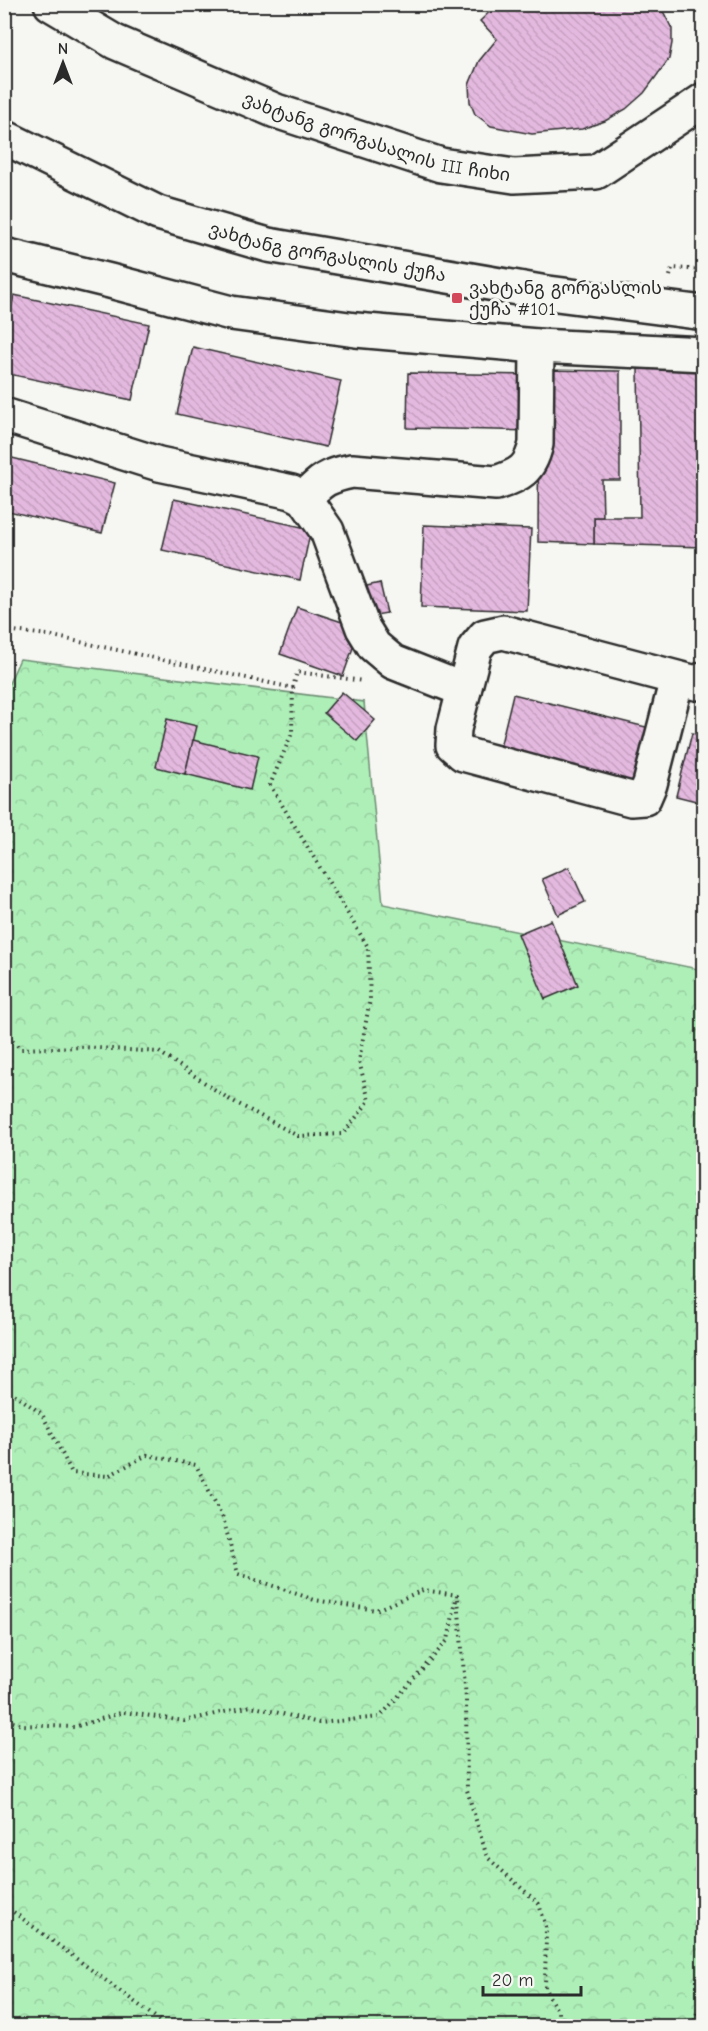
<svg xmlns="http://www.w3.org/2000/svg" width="708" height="2031" font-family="'Comic Neue','Noto Sans Georgian',sans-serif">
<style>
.forest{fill:url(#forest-crowns);stroke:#6c8d72;stroke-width:1.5}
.building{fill:url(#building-back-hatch);stroke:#2b2b2b;stroke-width:1.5}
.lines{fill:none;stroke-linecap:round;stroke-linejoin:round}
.minor-casing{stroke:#2b2b2b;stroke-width:38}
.path{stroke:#2b2b2b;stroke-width:4;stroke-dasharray:1.5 4.5;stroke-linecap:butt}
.minor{stroke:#f6f6f2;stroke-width:33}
.poi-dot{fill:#d1495b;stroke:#f6f6f2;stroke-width:2}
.labels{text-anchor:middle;stroke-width:6;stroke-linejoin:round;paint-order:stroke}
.street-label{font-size:18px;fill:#2b2b2b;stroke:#f6f6f2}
.poi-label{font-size:18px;fill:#2b2b2b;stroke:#f6f6f2;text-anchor:start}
</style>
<defs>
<pattern id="forest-crowns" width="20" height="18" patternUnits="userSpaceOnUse" patternTransform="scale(1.5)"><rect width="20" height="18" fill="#aeefb8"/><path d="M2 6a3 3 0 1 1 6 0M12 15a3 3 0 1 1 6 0" fill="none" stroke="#96cd9e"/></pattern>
<pattern id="building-back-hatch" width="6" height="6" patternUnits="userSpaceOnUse" patternTransform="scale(1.5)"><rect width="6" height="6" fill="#e4b9df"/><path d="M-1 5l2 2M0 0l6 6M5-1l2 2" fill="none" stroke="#c49fc0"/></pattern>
</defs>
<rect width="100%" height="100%" fill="#f6f6f2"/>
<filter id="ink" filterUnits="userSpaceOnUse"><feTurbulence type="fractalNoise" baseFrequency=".0167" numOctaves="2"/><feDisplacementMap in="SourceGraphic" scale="12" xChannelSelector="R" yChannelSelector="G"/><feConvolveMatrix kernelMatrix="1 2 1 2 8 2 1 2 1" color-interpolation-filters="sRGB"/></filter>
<g filter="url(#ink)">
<polygon class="forest" points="20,659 364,702 383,904 703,970 703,2026 5,2026 5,692"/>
<g class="building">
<polygon points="498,4 654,4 664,13 672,29 672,43 669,59 644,93 626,109 605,121 582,129 532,134 491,126 475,114 470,102 469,85 479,61 497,39 480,21"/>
<polygon points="14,295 149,324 132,400 4,373 4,339"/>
<polygon points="193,347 341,381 326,447 177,414"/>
<polygon points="638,366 704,366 704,547 594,544 594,517 640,517"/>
<polygon points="539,370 620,371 620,480 602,480 603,517 594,517 594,544 538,542"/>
<polygon points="408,373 534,375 533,431 407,428"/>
<polygon points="4,456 115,483 102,533 4,510"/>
<polygon points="174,499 311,529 300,580 162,550"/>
<polygon points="424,525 531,529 527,611 421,607"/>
<polygon points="380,583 387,613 365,617 358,588"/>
<polygon points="297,607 360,628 343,676 280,654"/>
<polygon points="342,692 375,720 357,741 324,713"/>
<polygon points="513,694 650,728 634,794 497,760"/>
<polygon points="167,719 197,726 185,774 156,767"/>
<polygon points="692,733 704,736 704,803 676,796"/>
<polygon points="193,740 258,756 250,790 185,774"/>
<polygon points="569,867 585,902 558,915 542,879"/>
<polygon points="551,920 578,985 545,999 518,934"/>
</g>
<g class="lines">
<g class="minor-casing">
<g id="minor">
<path id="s1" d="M51,4L115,42L276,111L441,165L514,176L596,172L704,100"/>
<path id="s2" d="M4,137L158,213L268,245L541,292L704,313"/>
<polyline points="4,255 110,281 231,313 356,330 537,346 704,354"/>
<polyline points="4,415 159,464 292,492 304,498 327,531 363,628 374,646 393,662 464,690"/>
<path d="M304,498C322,480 327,476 352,471L496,483C520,475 530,470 536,444L537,346"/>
<polyline points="677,679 650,784 644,798 631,799 463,754 453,745 454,729 475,648 485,636 503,632 696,683 704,679"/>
</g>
</g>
<g class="path">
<polyline points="670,276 672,268 704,270"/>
<polyline points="4,630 48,635 293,688 292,733 270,785 368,947 370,999 359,1061 369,1101 343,1134 298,1136 229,1099 159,1052 82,1047 21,1049 4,1033"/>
<polyline points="293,688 297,672 363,681"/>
<polyline points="4,1397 13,1393 42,1414 72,1473 108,1476 147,1455 196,1465 223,1518 238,1574 315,1600 376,1610 423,1590 457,1595 448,1640 380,1717 319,1723 251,1706 184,1721 124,1712 74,1727 22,1725 4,1719"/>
<polyline points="458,1599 466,1699 467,1790 487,1857 539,1904 546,1927 545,1989 558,2012 559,2026"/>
<polyline points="4,1905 155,2017 165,2026"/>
<polyline points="693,2026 698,2010 704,2002"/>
</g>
<use href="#minor" class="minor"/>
</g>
</g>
<rect class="poi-dot" x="451" y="292" width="12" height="12" rx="3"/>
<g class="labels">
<g class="street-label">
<text dy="6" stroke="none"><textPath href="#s1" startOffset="354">ვახტანგ გორგასალის III ჩიხი</textPath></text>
<text dy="6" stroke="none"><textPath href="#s2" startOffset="346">ვახტანგ გორგასლის ქუჩა</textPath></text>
</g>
<g class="poi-label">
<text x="469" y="294">ვახტანგ გორგასლის<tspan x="469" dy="21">ქუჩა #101</tspan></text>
</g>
</g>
<rect width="708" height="2031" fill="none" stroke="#f6f6f2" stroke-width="24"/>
<rect x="12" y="12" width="684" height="2007" fill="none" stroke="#2b2b2b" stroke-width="2" filter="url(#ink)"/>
<g transform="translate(63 63)" stroke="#f6f6f2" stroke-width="4.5" paint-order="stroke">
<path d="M0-4.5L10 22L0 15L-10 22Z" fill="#2b2b2b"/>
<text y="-9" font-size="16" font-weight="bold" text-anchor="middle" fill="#2b2b2b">N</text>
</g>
<path d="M483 1986v9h98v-9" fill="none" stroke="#2b2b2b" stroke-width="3"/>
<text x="492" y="1986" font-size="18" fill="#2b2b2b" stroke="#f6f6f2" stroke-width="4.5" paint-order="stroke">20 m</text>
</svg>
